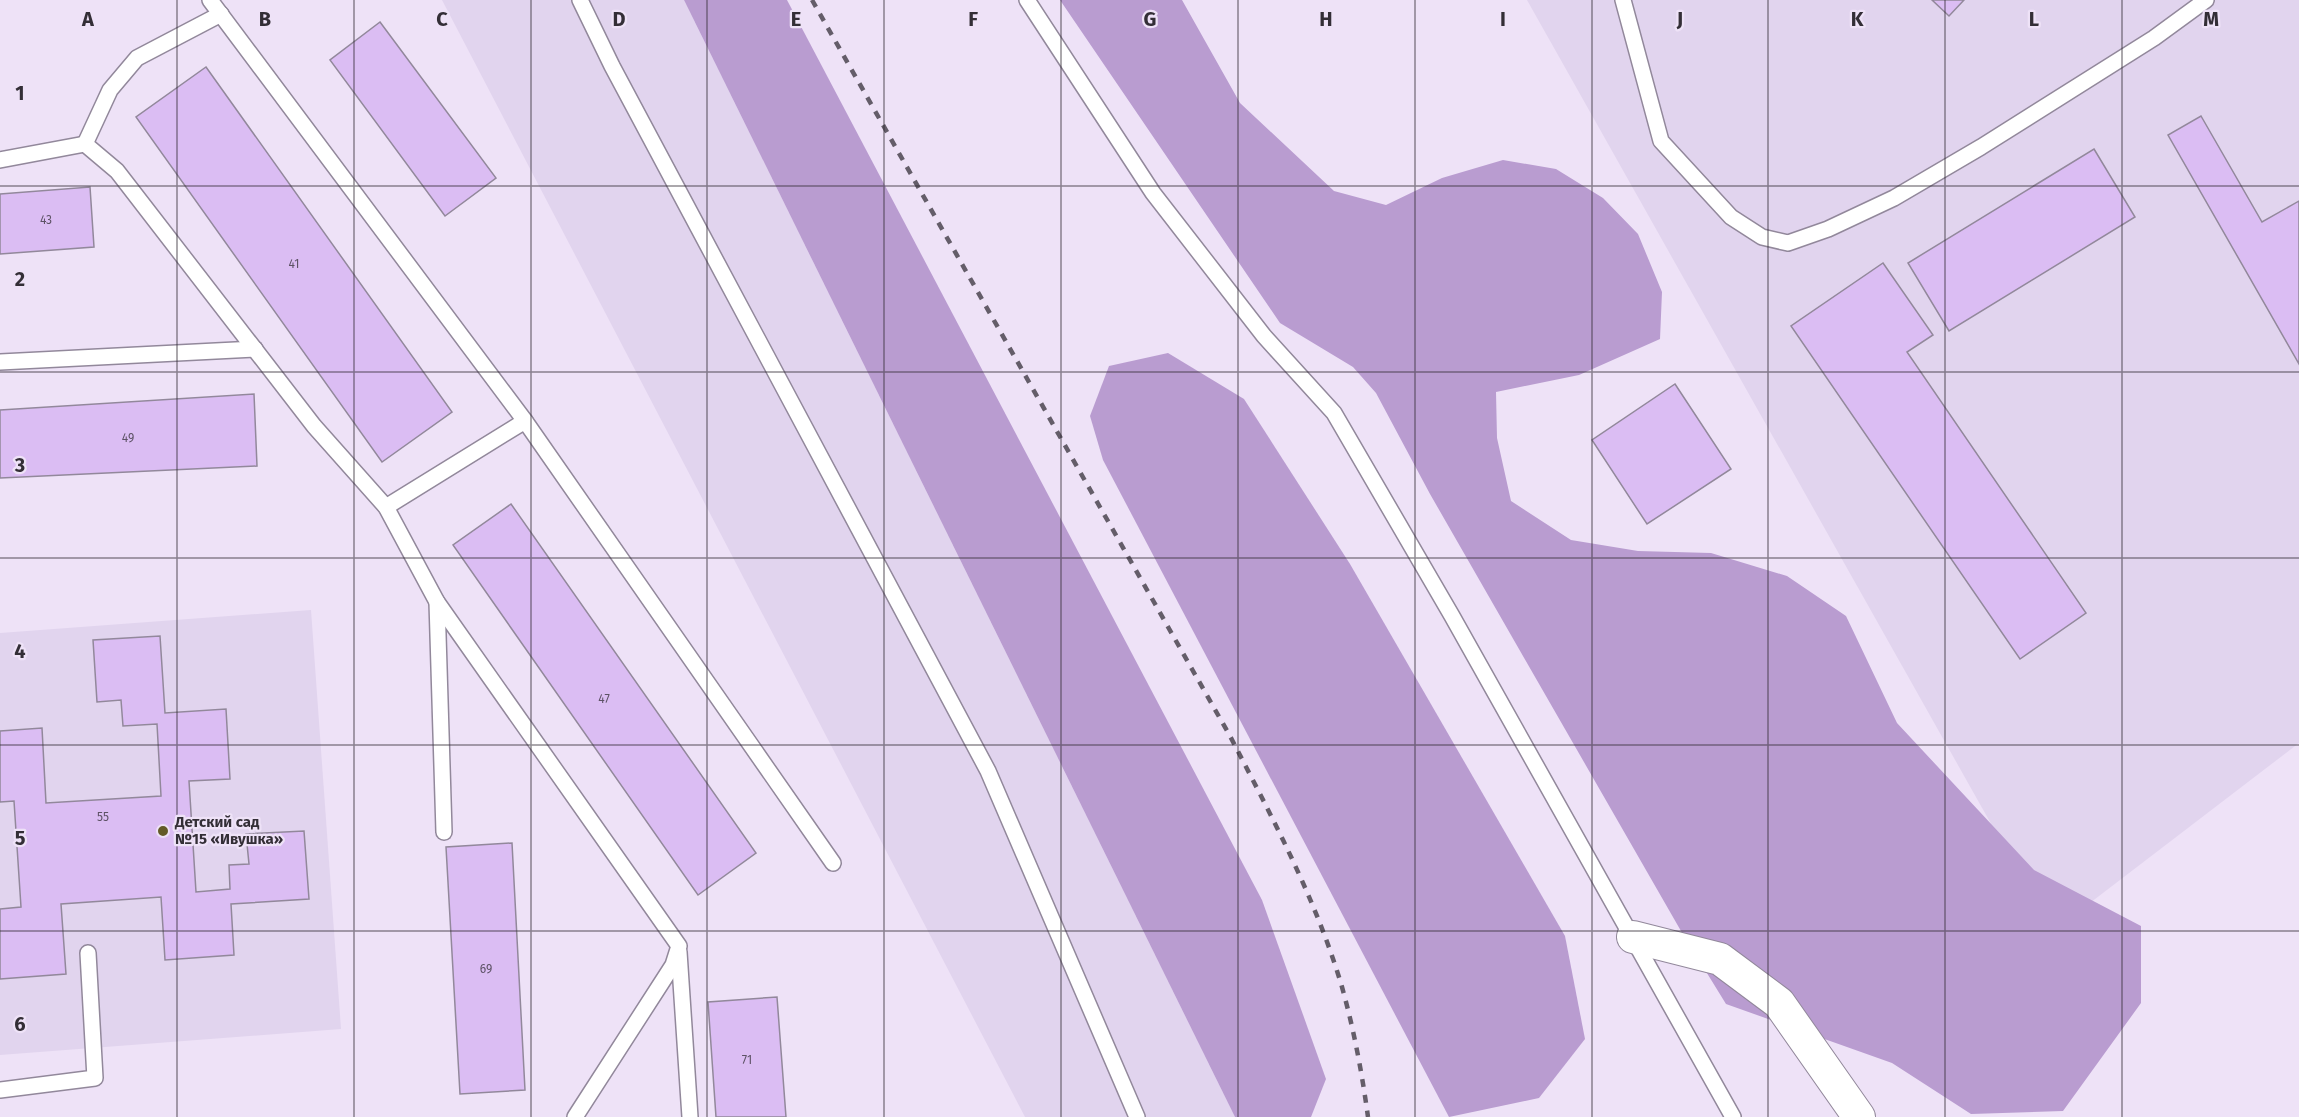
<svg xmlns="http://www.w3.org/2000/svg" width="2299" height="1117" font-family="'Fira Sans',sans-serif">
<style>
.built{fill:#e1d4ee}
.forest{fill:#b99cd0}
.building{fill:#dbbdf3;stroke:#92889b;stroke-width:1.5}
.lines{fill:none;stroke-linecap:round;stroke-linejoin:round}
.lane-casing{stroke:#92889b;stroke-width:18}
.street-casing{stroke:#92889b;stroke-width:34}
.lane{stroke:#fff;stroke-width:15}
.street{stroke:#fff;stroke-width:32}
.rail{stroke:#645d69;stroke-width:4.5;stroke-dasharray:8 8;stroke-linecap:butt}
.grid{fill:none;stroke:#332e36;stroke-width:1.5;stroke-opacity:0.55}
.poi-dot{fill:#635a27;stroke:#eee2f7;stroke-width:2}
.labels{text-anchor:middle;stroke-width:4.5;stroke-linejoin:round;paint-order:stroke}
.number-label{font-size:12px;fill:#5d5265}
.poi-label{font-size:15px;font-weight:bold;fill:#332e36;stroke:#eee2f7;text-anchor:start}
.grid-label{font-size:20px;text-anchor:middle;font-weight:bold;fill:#332e36;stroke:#eee2f7;stroke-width:4.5;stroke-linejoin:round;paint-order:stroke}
</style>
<rect width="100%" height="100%" fill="#eee2f7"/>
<g class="built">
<polygon points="442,0 684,0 1235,1117 1025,1117"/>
<polygon points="1527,0 2299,0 2299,743 2052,932"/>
<polygon points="311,610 341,1029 0,1055 0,633"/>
</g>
<g class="forest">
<polygon points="684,0 787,0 1262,900 1326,1079 1311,1117 1235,1117"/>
<polygon points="1060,0 1182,0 1240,103 1334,191 1386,205 1442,178 1503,160 1556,169 1603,198 1638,234 1662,292 1660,339 1579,375 1496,392 1497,438 1511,501 1571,540 1638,551 1711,553 1787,576 1846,616 1897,723 2034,870 2141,926 2141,1003 2063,1111 1971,1114 1892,1063 1726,1004 1681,931 1430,494 1376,393 1353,367 1280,323"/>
<polygon points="1168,353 1244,399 1350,564 1565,936 1585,1039 1539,1098 1449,1117 1103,460 1090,416 1109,366"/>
</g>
<g class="building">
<polygon points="1932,0 1964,0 1949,16"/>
<polygon points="380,22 496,178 445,216 330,60"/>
<polygon points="206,67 452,412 382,462 136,117"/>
<polygon points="2201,116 2262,222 2299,201 2299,364 2168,135"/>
<polygon points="2094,149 2135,217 1949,331 1908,263"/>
<polygon points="90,187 94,247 0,254 0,194"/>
<polygon points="1883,263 1933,335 1907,352 2086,613 2020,659 1791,326"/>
<polygon points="1675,384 1731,469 1647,524 1592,440"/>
<polygon points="254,394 257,466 0,478 0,410"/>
<polygon points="511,504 756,853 698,895 453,545"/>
<polygon points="160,636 165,713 226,709 230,779 189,781 196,892 230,889 229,865 249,864 246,834 304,831 309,899 231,904 234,955 165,960 161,897 61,904 66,974 0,979 0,909 21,907 14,801 0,802 0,731 42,728 46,803 161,796 157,724 123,726 121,700 97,702 93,640"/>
<polygon points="512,843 525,1090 460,1094 446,847"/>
<polygon points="777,997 786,1117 716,1117 708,1002"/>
</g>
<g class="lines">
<g class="lane-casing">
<g id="lane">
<polyline points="210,0 525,421 386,507"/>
<polyline points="580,0 612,66 988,771 1137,1117"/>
<polyline points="1027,0 1153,193 1264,336 1334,413 1452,616 1733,1117"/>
<polyline points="1623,0 1661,141 1731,217 1762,237 1788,243 1828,229 1894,198 1981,147 2154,38 2206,0"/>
<polyline points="85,144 110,90 137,58 221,14"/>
<polyline points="0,160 85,144 117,171 314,426 386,507 437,602 679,946 673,965 575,1117"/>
<polyline points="0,362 255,349"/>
<polyline points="525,421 833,863"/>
<polyline points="437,602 444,832"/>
<polyline points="679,952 690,1117"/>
<polyline points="0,1090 95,1078 88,953"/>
</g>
</g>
<g class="street-casing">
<polyline id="street" points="1633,937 1720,959 1779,1003 1859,1117"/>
</g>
<use href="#lane" class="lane"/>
<use href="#street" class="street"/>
<path class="rail" d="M812,0L1230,736C1272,817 1316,899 1342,987C1354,1030 1362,1073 1368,1117"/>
</g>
<path class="grid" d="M177,0V1117M354,0V1117M531,0V1117M707,0V1117M884,0V1117M1061,0V1117M1238,0V1117M1415,0V1117M1592,0V1117M1768,0V1117M1945,0V1117M2122,0V1117M0,186H2299M0,372H2299M0,558H2299M0,745H2299M0,931H2299"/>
<circle class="poi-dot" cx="163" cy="831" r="6"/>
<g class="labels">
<g class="number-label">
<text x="46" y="224">43</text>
<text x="294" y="268">41</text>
<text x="128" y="442">49</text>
<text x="604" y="703">47</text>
<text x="103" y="821">55</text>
<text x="486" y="973">69</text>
<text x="747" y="1064">71</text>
</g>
<g class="poi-label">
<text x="175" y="827">Детский сад<tspan x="175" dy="17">№15 «Ивушка»</tspan></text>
</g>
</g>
<g class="grid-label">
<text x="88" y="26">A</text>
<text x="265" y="26">B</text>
<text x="442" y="26">C</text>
<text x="619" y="26">D</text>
<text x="796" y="26">E</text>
<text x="973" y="26">F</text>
<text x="1150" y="26">G</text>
<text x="1326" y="26">H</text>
<text x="1503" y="26">I</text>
<text x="1680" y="26">J</text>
<text x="1857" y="26">K</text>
<text x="2034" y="26">L</text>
<text x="2211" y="26">M</text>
<text x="20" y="100">1</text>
<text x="20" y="286">2</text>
<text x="20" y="472">3</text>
<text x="20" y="658">4</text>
<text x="20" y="845">5</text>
<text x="20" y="1031">6</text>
</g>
</svg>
